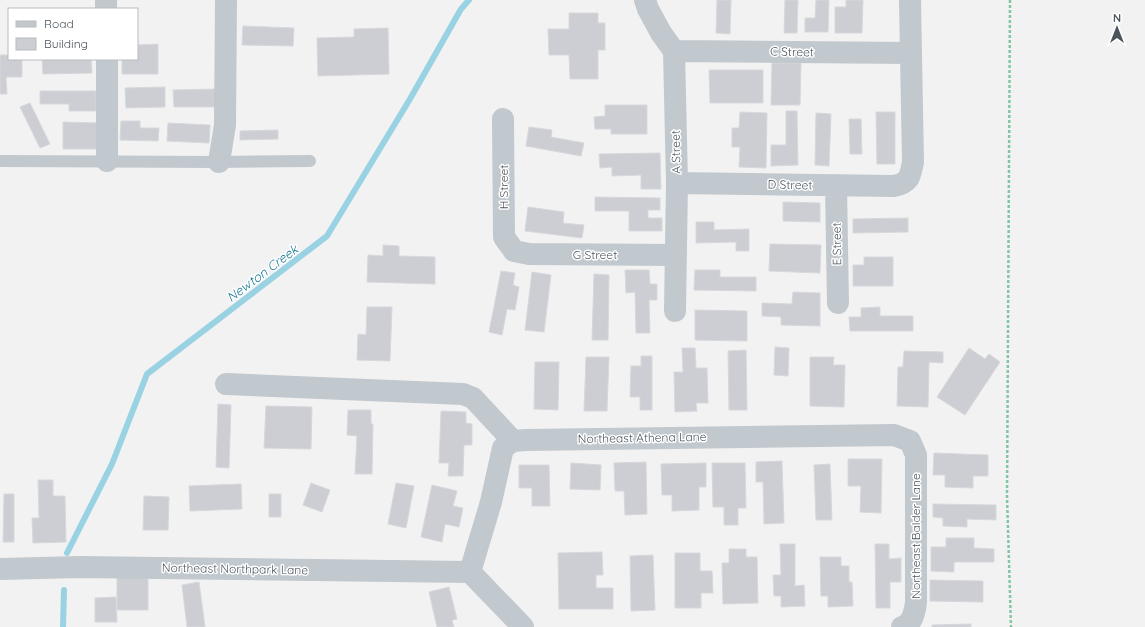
<svg xmlns="http://www.w3.org/2000/svg" width="1145" height="627" viewBox="0 0 1145 627" font-family="Quicksand,sans-serif">
<style>
.lines{fill:none;stroke-linecap:round;stroke-linejoin:round}
.stream{stroke:#99d2e2;stroke-width:6}
.building{fill:#ccced3;stroke:#d6d8dc}
.path{stroke:#82c5a4;stroke-width:2.5;stroke-dasharray:3 2;stroke-linecap:butt}
.lane{stroke:#c1c8ce;stroke-width:12}
.street{stroke:#c1c8ce;stroke-width:22}
.labels{text-anchor:middle;stroke-width:3;stroke-linejoin:round;paint-order:stroke}
.street-label{font-size:12px;fill:#4b545d;stroke:#fff}
.water-label{font-size:13px;font-style:italic;fill:#1d7b95;stroke:#fff}
</style>
<rect width="100%" height="100%" fill="#f3f2f2"/>
<g class="lines">
<path class="stream" d="M67,553l45,-89 35,-90 180,-138 83,-137 51,-90 8,-9
M63,627l1,-37"/>
</g>
<path class="building" d="M717,0h14l-1,34 -14,-1z
M785,0h13l-1,33h-13z
M816,0h13l-1,32h-23v-14h10z
M846,0h17l-1,33h-27v-26h11z
M569,13h29v10h7v27h-7v29h-28l-1,-24h-20l-1,-26h21z
M243,26l51,2 -1,18 -51,-1z
M388,28l1,46 -71,2 -1,-38 37,-1v-8z
M158,44v30h-36v-15h15v-14z
M0,55h9v4h13v18h-16l1,17h-7z
M42,59h49l1,14 -49,1z
M772,63h29l-1,42h-29z
M709,70h54v33h-53z
M165,87v20l-39,1 -1,-20z
M216,89v18h-42l-1,-17z
M40,91h56v20h-27v-7h-29z
M30,103l20,41 -10,4 -20,-41z
M605,105h42v29h-36v-5h-16l-1,-12 11,-1z
M786,111h11l1,54 -27,1v-21h15z
M740,112l27,1 -1,55 -27,-1 1,-20h-8v-19h7z
M876,112h19v52h-18z
M816,113l15,1 -2,52 -14,-1z
M849,119h12l1,35h-12z
M121,121h19v7h19l-1,13 -38,-1z
M63,122l35,1 -1,26h-34z
M168,123l42,2 -1,18 -42,-2z
M529,127l23,3 -1,7 33,6 -3,13 -55,-10z
M278,130v9l-38,1v-9z
M660,153l1,36h-20v-14l-29,1v-9l-12,1 -1,-14z
M595,197l65,1v12h-12v8h14v13h-33v-20h-34z
M783,202l37,1v19l-37,-1z
M528,207l36,5 -1,11 21,2 -2,13 -57,-7z
M908,218v14l-55,1v-14z
M696,222h18v8l35,-1v22h-13v-9l-40,1z
M770,244l51,1 -1,28 -51,-2z
M383,245l16,1v10l36,1v27l-68,-2 1,-27 15,1z
M864,257h29v29h-40v-21h11z
M625,270h24l1,14h7v16h-8l1,33h-14l-1,-41 -9,1z
M695,270h25v7h36v14l-62,-1z
M501,271l14,2 -2,12 6,2 -4,23 -8,-1 -5,26 -13,-3z
M532,272l19,3 -7,57 -19,-2z
M594,274l15,1 -1,65h-16z
M793,292l27,1v33l-39,-1v-8l-19,-1v-13l30,1z
M367,307h25l-2,54 -33,-1 1,-26 8,1z
M880,307v9h33v15h-63l-1,-14h12v-9z
M695,310l52,1v30l-52,-1z
M775,347l14,1 -1,28 -14,-1z
M682,348h13l1,20h11l1,35h-12l1,8 -22,1 -1,-40h9z
M969,348l16,11 4,-5 11,8 -35,53 -28,-18z
M746,350l1,60h-18l-1,-59z
M904,351l39,1v11l-14,-1 -1,45 -31,-1 1,-39h5z
M641,356h11v54h-12v-13h-10l1,-31h10z
M586,357h23l-2,54h-23z
M810,357h24l-1,8h12l-1,42 -34,-1z
M535,362h24l-1,48 -24,-1z
M218,404l13,1 -2,63 -13,-1z
M266,406l46,1 -1,42 -47,-1z
M348,410h23v14h2l-1,50h-17l2,-38 -10,-1z
M441,411l25,1v11l6,1v21h-8l-1,31h-15l1,-13h-10z
M934,453l54,2v21h-15v12l-28,-1v-12h-12z
M848,459h34l-1,54 -21,-1 1,-26h-13z
M782,461l2,62 -20,1 -1,-42h-7v-20z
M646,462l1,52 -22,1 -1,-24h-9l-1,-28z
M571,463l30,2 -1,25 -30,-1z
M706,463v24h-7v23l-27,1v-16h-10l-1,-31z
M712,463h33l1,45h-8v17h-14v-18h-11z
M830,464l2,56h-16l-2,-55z
M519,465h30l1,41h-18v-18h-13z
M38,480h15v16h12l1,46 -33,1 -1,-25h7z
M311,483l19,7 -8,22 -19,-7z
M396,483l18,3 -8,42 -18,-4z
M241,484l1,25 -52,2 -1,-25z
M432,485l25,6 -4,15 10,2 -4,19 -14,-3 -3,18 -21,-5z
M4,494h10v48h-11z
M269,494h12v23h-12z
M144,496l25,1 -1,33h-25z
M933,504l63,1v15l-29,-1v8l-24,-1v-8l-10,-1z
M946,538h28v10l20,1v13h-40v10l-23,-1v-24h15z
M780,544h15v42l9,-1 1,21 -24,1v-11h-7l-1,-21h8z
M875,544h14v15l12,-1v24h-11v26h-14z
M729,549h17v8h11l1,46 -35,1 -1,-41h7z
M602,552l1,23h-7v13h17v21h-54l-1,-56z
M675,553h25v18h12l1,22h-12v15h-26z
M653,555l2,55 -24,1 -1,-55z
M820,557h21v9h8v16h3l1,24 -25,1v-11h-7z
M117,576h31v34h-31z
M930,580l53,1v21l-53,-1z
M199,582l6,45h-18l-5,-42z
M449,587l8,32 -5,1 2,7h-17l-8,-35z
M116,597l1,25h-22v-24z
M971,624v3h-39v-2z"/>
<g class="lines">
<path class="path" d="M1010,0l-3,496 4,131"/>
<path class="lane" d="M0,161l219,1 91,-1"/>
<path class="street" d="M106,0v9
M645,0l3,9 13,24 13,18 3,132 -2,128
M674,51l237,2
M107,59v102
M503,119l1,118 10,14 15,3 147,1
M219,162l6,-37 1,-125
M677,183l217,3c16,-3 16,-10 19,-24l-3,-162
M836,186l2,117
M226,384l237,10 10,4 40,43
M0,569l80,-2 390,5
M470,572l21,-70 12,-54 10,-7 13,-1 368,-5 16,6 6,14v147c-1,9 -3,22 -14,25
M470,572l53,55"/>
</g>
<g class="labels">
<g class="street-label">
<text transform="translate(792 52) rotate(1)" y="4">C Street</text>
<text transform="translate(676 152) rotate(-91)" y="4">A Street</text>
<text transform="translate(790 185) rotate(1)" y="4">D Street</text>
<text transform="translate(504 187) rotate(-90)" y="4">H Street</text>
<text transform="translate(837 244) rotate(-91)" y="4">E Street</text>
<text x="595" y="259">G Street</text>
<text transform="translate(642 438) rotate(-1)" y="4">Northeast Athena Lane</text>
<text transform="translate(916 536) rotate(-90)" y="4">Northeast Balder Lane</text>
<text transform="translate(235 569) rotate(1)" y="4">Northeast Northpark Lane</text>
</g>
<g class="water-label">
<text transform="translate(262 273) rotate(-37)" y="5">Newton Creek</text>
</g>
</g>
<rect x="8" y="8" width="130" height="52" fill="#ffffff" stroke="#b7bbbe"/>
<rect x="16" y="21" width="20" height="6" fill="#c1c8ce" stroke="#b7bbbe"/>
<text x="44" y="28" font-size="12" fill="#4b545d">Road</text>
<rect x="16" y="38" width="20" height="12" fill="#ccced3" stroke="#b7bbbe"/>
<text x="44" y="48" font-size="12" fill="#4b545d">Building</text>
<g transform="translate(1117 28)" stroke="#ffffff" stroke-width="3" paint-order="stroke">
<path d="M0-3L7 15L0 10L-7 15Z" fill="#4b545d"/>
<text y="-6" font-size="11" font-weight="bold" text-anchor="middle" fill="#4b545d">N</text>
</g>
</svg>
